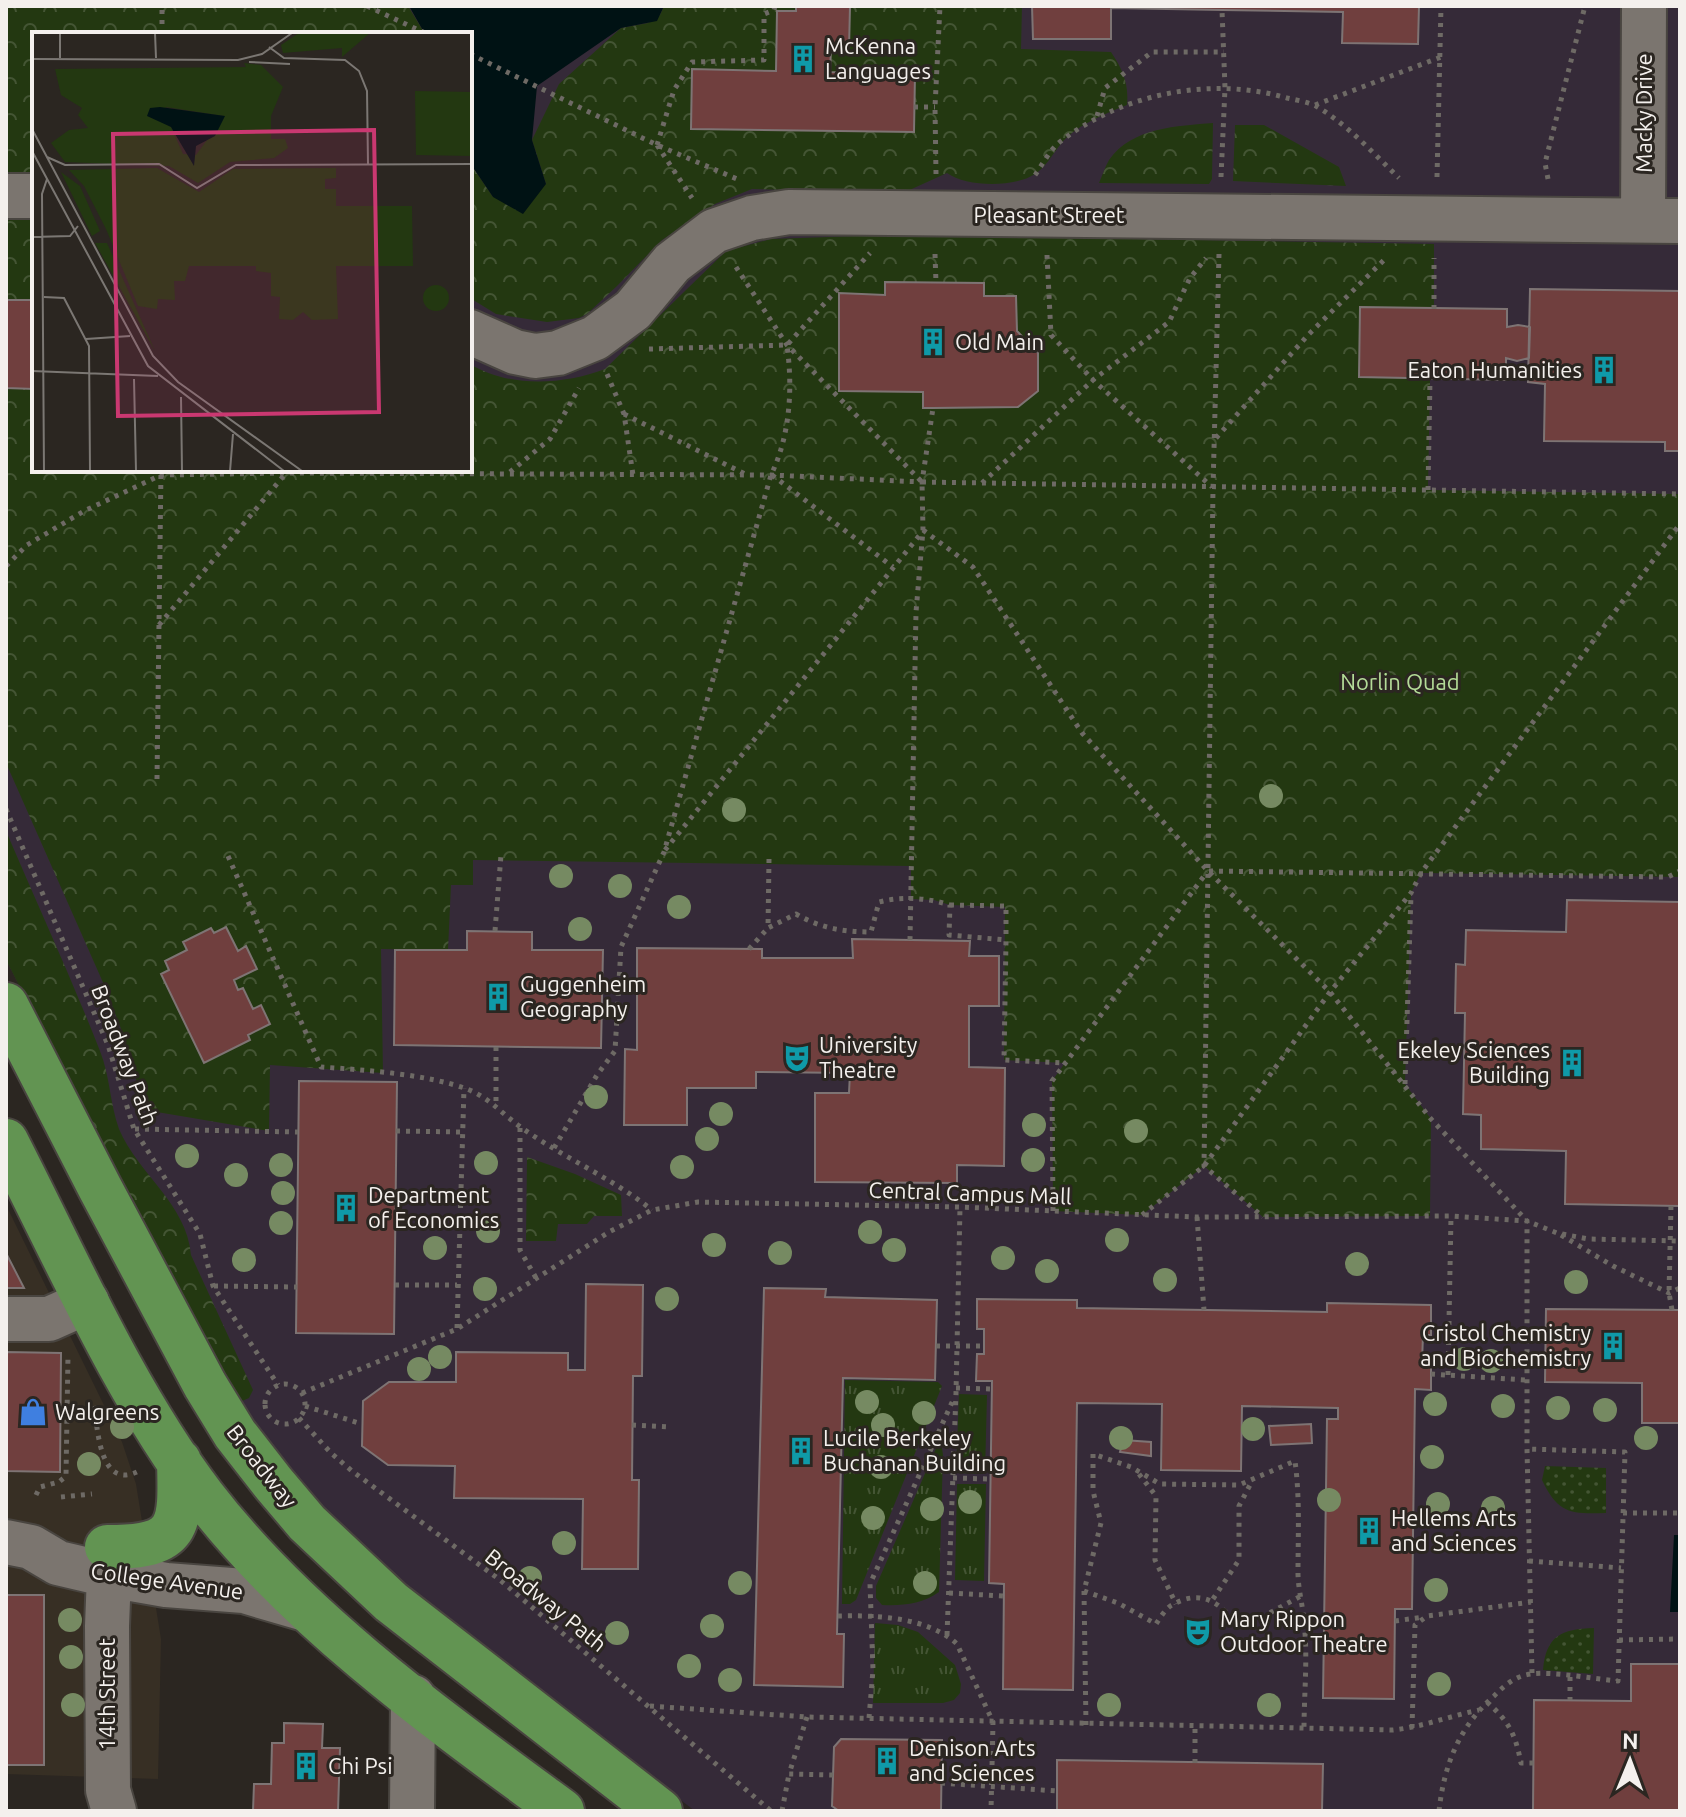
<svg xmlns="http://www.w3.org/2000/svg" width="1686" height="1817" viewBox="0 0 1686 1817" font-family="Ubuntu,sans-serif">
<style>
.built{fill:#372f24}
.education{fill:#352a38;fill-rule:evenodd}
.grass{fill:url(#grass-tufts)}
.forest{fill:url(#forest-crowns)}
.garden{fill:url(#garden-dots)}
.water{fill:#001214}
.building{fill:#703f3e;stroke:#7e7474;stroke-width:2}
.lines{fill:none;stroke-linecap:round;stroke-linejoin:round}
.minor-casing{stroke:#494540;stroke-width:48}
.major-casing{stroke:#494540;stroke-width:48}
.path{stroke:#6e6a65;stroke-width:5;stroke-dasharray:4 6;stroke-linecap:butt}
.minor{stroke:#7b756f;stroke-width:44}
.major{stroke:#629452;stroke-width:44}
.tree{fill:#768a62}
.labels{text-anchor:middle;stroke-width:6;stroke-linejoin:round;paint-order:stroke}
.poi-label{font-size:22px;fill:#f4f0ed;stroke:#2b2621;text-anchor:start}
.street-label{font-size:22px;fill:#f4f0ed;stroke:#2b2621}
.park-label{font-size:22px;fill:#b4dc98;stroke:#2b2621}
.inset-road{fill:none;stroke:#7b7773;stroke-width:2}
.view{fill:#ca3871;fill-opacity:0.15;stroke:#ca3871;stroke-width:4}
.inset-edge{fill:none;stroke:#f4f0ed;stroke-width:4}
</style>
<defs>
<pattern id="grass-tufts" width="24" height="20" patternUnits="userSpaceOnUse" patternTransform="scale(2)"><rect width="24" height="20" fill="#233811"/><path d="M3 7l-1-3M5 7V3M7 7l1-3M15 17l-1-3M17 17v-4M19 17l1-3" fill="none" stroke="#445534"/></pattern>
<pattern id="forest-crowns" width="20" height="18" patternUnits="userSpaceOnUse" patternTransform="scale(2)"><rect width="20" height="18" fill="#233811"/><path d="M2 6a3 3 0 1 1 6 0M12 15a3 3 0 1 1 6 0" fill="none" stroke="#445534"/></pattern>
<pattern id="garden-dots" width="8" height="8" patternUnits="userSpaceOnUse" patternTransform="scale(2)"><rect width="8" height="8" fill="#233811"/><path d="M2 2h.1M6 6h.1" fill="none" stroke="#445534" stroke-width="1.8" stroke-linecap="round"/></pattern>
</defs>
<rect width="100%" height="100%" fill="#2b2621"/>
<path class="built" d="M6,1205l116,237 14,42 25,155 -3,140 -152,-5z"/>
<path class="education" d="M6,6h1674v1805h-985l-267,-203 -88,-80 -102,-124 -232,-444zM34,34h436v436h-436z"/>
<path class="grass" d="M845,1380l93,2 4,4 -86,214 -6,4h-8z
M959,1394l28,1 -2,79 -29,-1z
M937,1446l5,2 1,7 -4,137c-17,12 -36,14 -57,13l-6,-7v-12z
M957,1484h29l-2,97 -29,-1z
M875,1623l23,2 20,7 37,33 6,19 -1,9 -6,7 -11,3h-70z"/>
<path class="forest" d="M6,6h402l17,28h-391v144l-28,-1z
M664,6h358l-1,43 90,3c12,18 18,32 16,53 -20,8 -43,17 -60,32 -11,10 -19,29 -32,37 -21,14 -69,13 -88,-1l-44,20 -151,-4 -37,15 -53,36 -45,46 -30,28 -8,4 -32,4 -51,-8 -26,-16v-135l23,34 53,-13 -14,-44 27,-56 62,-56 27,-5 12,-8z
M1213,123l-1,56 -3,5 -110,-1c3,-7 6,-16 10,-23 23,-33 69,-34 104,-37z
M1235,125h29l75,42 7,19 -113,-5z
M6,219h28v251h436v-106c39,24 93,21 135,5l121,-118 45,-12 116,-4 547,9v65l-74,-2v70l70,2 -2,111 252,4v383l-259,-4 -10,20 -6,191 26,35 -1,97 -167,1 -59,-51 -62,49 -89,-4 -1,-130 13,-18 -61,-3 1,-153 -55,-2 -16,-5 -23,-1v-33l-438,-6v25h-22l-3,65 -67,-1 2,124 -113,-8 -1,66 -124,-21 -22,-76 -18,-47 -99,-224z
M6,831c31,73 65,146 94,220 10,25 10,53 19,78 19,45 68,75 72,126l62,135 -4,8 -9,4 -53,-90 -2,-12 -15,-22 -164,-318z
M527,1157l48,17 46,21 1,21h-28l-7,8h-29l-2,17h-30z"/>
<path class="garden" d="M1545,1466l61,2v45c-35,1 -48,1 -64,-33z
M1594,1628l-1,46 -50,-4c3,-34 18,-41 51,-42z"/>
<path class="water" d="M409,6h255l-7,15 -36,7 -84,58 -5,54 14,44 -23,30 -30,-17 -23,-34v-129h-45z
M1674,1535h6v77h-10z"/>
<path class="building" d="M796,6h54l-1,43h-18l-1,23 85,2 -1,58 -223,-3 1,-60 84,2 1,-60h19z
M1032,6h387l-1,38 -76,-1 1,-31 -121,-2 -111,-2v31h-78z
M885,282l99,1v13h32l1,35 21,22v38l-20,16 -85,1h-10v-16l-84,-1v-98l46,2z
M1530,289l150,2v160h-15v-9l-121,-1 1,-57 -17,-2z
M6,300h28v89l-28,-1z
M1360,307l147,2v18l11,-2 12,2 -1,31 -12,3 -11,-3v22l-147,-3z
M1567,900l113,2v304l-115,-2 1,-53 -85,-2v-34l-18,-1 2,-101h-10l1,-49 9,1 1,-35 100,2z
M226,927l12,24 8,-5 11,23 -23,11 4,10 5,-2 10,21 8,-4 9,19 -22,11 2,5 -46,23 -43,-89 8,-4 -4,-9 22,-11 -4,-8 28,-14 3,5z
M467,931l65,1v18h71l-2,98 -207,-3 1,-95h72z
M852,939l118,2 -1,15h30v50h-30v61l36,1 -1,98 -47,-1v18l-142,-1v-89h34l1,-20 -94,-1v16h-69v37h-63l1,-76 12,1v-102l125,1v9h91z
M299,1081l98,1 -3,252 -98,-1z
M6,1253l18,35h-18z
M586,1284l57,1 -1,91h-9l-1,104h7l-1,89h-56l1,-70 -129,-1 1,-32 -67,-1 -26,-19 1,-45 26,-19h67v-30l112,1v17h17z
M764,1288l62,1 -1,8 112,3 -2,80 -92,-2 -6,256h7l-1,53 -89,-2z
M977,1299l100,1v8l250,4v-9l104,2v30h-8l-1,27h9v28l-16,-1 -3,220h-17l-1,90 -71,-1 4,-279h11v-11l-96,-2 -1,65 -80,-1 1,-66 -85,-1 -4,287 -70,-1 1,-105 -15,-1 3,-202h-16l1,-27h7v-25h-7z
M1546,1309l134,1v113h-38v-40l-97,-1z
M6,1352l55,1 -1,119 -54,-1z
M1311,1424l1,19 -41,2 -2,-19z
M1123,1440l28,2v14l-31,-4z
M6,1595h38v170h-38z
M1631,1664h49v147h-147l1,-111 97,1z
M284,1723l39,1 -1,24h18l-2,63h-85l1,-27h17l1,-41h12z
M841,1739l101,1 -1,71h-102l-7,-5 2,-59z
M1057,1760l266,4 -1,47h-265z"/>
<g class="lines">
<defs>
<path id="minor" d="M6,196h28
M1643,220l1,-214
M470,332l45,20 20,4 23,-3 37,-15 38,-28 39,-47 42,-32 38,-13 37,-6 891,9
M6,1319h43l38,-17
M6,1542l25,5 27,16 51,12 57,10 78,6 61,18
M109,1575l-2,51 1,164 6,21
M412,1811l1,-114"/>
<path id="major" d="M6,1005l94,183 105,197 30,49 39,50 33,39 84,79 269,209
M6,1141c60,117 118,251 197,355 94,123 235,224 359,315
M107,1547c74,0 74,-19 72,-86"/>
</defs>
<use href="#minor" class="minor-casing"/>
<use href="#major" class="major-casing"/>
<path class="path" d="M367,6l60,28
M162,34v-28
M470,54l187,91 80,34
M1315,105l126,-48
M914,107h21
M1097,116l8,-28 47,-36h72
M657,145l35,53
M657,145l17,-55 18,-28 72,-2v-46l10,-4 1,-4
M936,174l-1,-67 5,-101
M1035,175c8,-11 15,-26 26,-34 63,-48 150,-65 226,-43 9,2 21,4 29,8 32,19 57,47 83,72
M1221,177l4,-89 -3,-78
M1437,177l4,-171
M1548,179l-3,-16 40,-157
M935,254l1,29
M1219,254l-6,234 -9,678 59,51
M1047,255l4,80 42,45 119,107
M736,267l51,78 135,137 1,48 -7,82 -6,328
M1434,309v-51
M649,349l138,-4 83,-92
M607,374l17,40 9,61
M624,414l125,62
M1216,438l92,-103 77,-76
M510,472l40,-33 29,-51
M772,475l121,92
M922,482l758,12
M982,483l111,-103 76,-58 21,-44 16,-20
M1428,490l2,-111
M923,530l50,37 109,166 126,138 122,121 101,127 96,102v228l5,224
M6,566l21,-21 57,-34 77,-36 125,-2 485,2 151,7 11,-74
M159,625l127,-152
M157,779l4,-309
M6,809l102,236 26,84 66,105 13,52 65,99
M665,850l258,-319
M228,856l93,211c44,3 105,7 146,22 23,9 36,26 55,39 42,30 90,50 130,82
M769,859l-1,69 28,-14c24,14 47,18 75,18l8,-30c23,-6 49,-4 71,3l-1,30 57,5 -2,120 62,3
M1209,871l459,6 12,-6
M950,905l56,1v34
M495,931l6,-76
M749,949l19,-21
M496,1047v58
M1405,1084l6,-190
M520,1128v122l16,28
M135,1129l163,3
M396,1131l67,1
M554,1148l43,-73 18,-24 6,-104 43,-95 107,-377c19,-39 22,-87 16,-129
M1671,1206l-2,87 3,17
M1053,1211l-1,-130 155,-209
M1142,1215l62,-49 126,-174 81,-99 10,-20 259,-349
M1197,1217l7,93
M1561,1235l52,31 56,27 11,-5
M395,1285h62
M214,1286l83,1
M457,1328l7,-240
M936,1346h48
M1431,1374l95,6
M1448,1375l3,-159
M265 1404a20 20 0 1 1 40 0a20 20 0 1 1-40 0Z
M956,1388l36,1
M302,1393l155,-64 152,-97 43,-22 46,-8 262,5 237,10 254,-1 76,5 30,12 31,6 92,2
M94,1406c4,25 6,85 45,65
M305,1406l57,18
M299,1418l32,35 21,18 148,109 271,231
M632,1425l37,2
M1139,1474l17,22 -1,64 21,44
M953,1478l38,1
M36,1495l4,-8 19,-5 7,-6 2,-121
M61,1497l31,-3
M1623,1513h57
M1529,1561l92,7
M1084,1591l34,12 38,21c4,-6 10,-16 16,-19 31,-18 51,0 68,24l61,-33
M949,1593l55,3
M1213,1599l26,-39v-54l13,-25
M838,1616c38,-1 90,1 119,28l36,78 -2,89
M1395,1621l29,-4
M947,1635l9,-242 4,-186
M1619,1640l61,-1
M1570,1677v23
M1487,1702c22,20 28,31 34,61h13
M650,1706l157,11 586,13c29,-3 57,-14 86,-20
M807,1717l-18,57 45,1
M869,1718l4,-48 -3,-86 84,-186
M1086,1725l-2,-134 17,-68 -8,-32v-37l38,13 29,17 79,1 56,-24c5,37 3,74 3,112 0,16 5,33 6,49 4,35 0,72 0,107
M1412,1728l3,-103 12,-9 104,-14
M1195,1763v-36
M941,1783l116,8
M782,1811l7,-37
M1439,1811c5,-46 20,-84 55,-115 11,-11 21,-20 37,-22 19,-3 65,5 87,7l7,-229 -98,-3"/>
<use href="#minor" class="minor"/>
<use href="#major" class="major"/>
</g>
<g class="tree">
<circle cx="1271" cy="796" r="12"/>
<circle cx="734" cy="810" r="12"/>
<circle cx="561" cy="876" r="12"/>
<circle cx="620" cy="886" r="12"/>
<circle cx="679" cy="907" r="12"/>
<circle cx="580" cy="929" r="12"/>
<circle cx="596" cy="1097" r="12"/>
<circle cx="721" cy="1114" r="12"/>
<circle cx="1034" cy="1125" r="12"/>
<circle cx="1136" cy="1131" r="12"/>
<circle cx="707" cy="1139" r="12"/>
<circle cx="187" cy="1156" r="12"/>
<circle cx="1033" cy="1160" r="12"/>
<circle cx="486" cy="1163" r="12"/>
<circle cx="281" cy="1165" r="12"/>
<circle cx="682" cy="1167" r="12"/>
<circle cx="236" cy="1175" r="12"/>
<circle cx="283" cy="1193" r="12"/>
<circle cx="281" cy="1223" r="12"/>
<circle cx="488" cy="1231" r="12"/>
<circle cx="870" cy="1232" r="12"/>
<circle cx="1117" cy="1240" r="12"/>
<circle cx="714" cy="1245" r="12"/>
<circle cx="435" cy="1248" r="12"/>
<circle cx="894" cy="1250" r="12"/>
<circle cx="780" cy="1253" r="12"/>
<circle cx="1003" cy="1258" r="12"/>
<circle cx="244" cy="1260" r="12"/>
<circle cx="1357" cy="1264" r="12"/>
<circle cx="1047" cy="1271" r="12"/>
<circle cx="1165" cy="1280" r="12"/>
<circle cx="1576" cy="1282" r="12"/>
<circle cx="485" cy="1289" r="12"/>
<circle cx="667" cy="1299" r="12"/>
<circle cx="440" cy="1357" r="12"/>
<circle cx="1464" cy="1359" r="12"/>
<circle cx="1491" cy="1361" r="12"/>
<circle cx="419" cy="1369" r="12"/>
<circle cx="867" cy="1402" r="12"/>
<circle cx="1435" cy="1404" r="12"/>
<circle cx="1503" cy="1406" r="12"/>
<circle cx="1558" cy="1408" r="12"/>
<circle cx="1605" cy="1410" r="12"/>
<circle cx="924" cy="1413" r="12"/>
<circle cx="883" cy="1425" r="12"/>
<circle cx="122" cy="1427" r="12"/>
<circle cx="1253" cy="1429" r="12"/>
<circle cx="1121" cy="1438" r="12"/>
<circle cx="1646" cy="1438" r="12"/>
<circle cx="1432" cy="1457" r="12"/>
<circle cx="89" cy="1464" r="12"/>
<circle cx="881" cy="1467" r="12"/>
<circle cx="1329" cy="1500" r="12"/>
<circle cx="970" cy="1502" r="12"/>
<circle cx="1438" cy="1504" r="12"/>
<circle cx="1493" cy="1508" r="12"/>
<circle cx="932" cy="1509" r="12"/>
<circle cx="873" cy="1518" r="12"/>
<circle cx="564" cy="1543" r="12"/>
<circle cx="530" cy="1578" r="12"/>
<circle cx="740" cy="1583" r="12"/>
<circle cx="925" cy="1583" r="12"/>
<circle cx="1436" cy="1590" r="12"/>
<circle cx="70" cy="1620" r="12"/>
<circle cx="712" cy="1626" r="12"/>
<circle cx="617" cy="1633" r="12"/>
<circle cx="71" cy="1657" r="12"/>
<circle cx="689" cy="1666" r="12"/>
<circle cx="730" cy="1680" r="12"/>
<circle cx="1439" cy="1684" r="12"/>
<circle cx="73" cy="1705" r="12"/>
<circle cx="1109" cy="1705" r="12"/>
<circle cx="1269" cy="1705" r="12"/>
</g>
<defs>
<symbol id="building-bare" viewBox="-9 -9 18 18"><path d="M-4-6H4V6H1V3H-1V6H-4ZM-2.5-4.3h1.7v1.8h-1.7ZM.8-4.3h1.7v1.8H.8ZM-2.5-1h1.7V.8h-1.7ZM.8-1h1.7V.8H.8Z" fill="#0f9aa8" stroke="#2b2621" stroke-width="2.5" paint-order="stroke"/></symbol>
<symbol id="theatre-bare" viewBox="-9 -9 18 18"><path d="M-5-5.5Q0-4 5-5.5V0Q5 5 0 6Q-5 5-5 0ZM-3.3-2.5H-1v1.5H-3.3ZM1-2.5H3.3v1.5H1ZM-2.8 1Q0 5.5 2.8 1Z" fill="#0f9aa8" stroke="#2b2621" stroke-width="2.5" paint-order="stroke"/></symbol>
<symbol id="shop-bare" viewBox="-9 -9 18 18"><path d="M-5-2.5h2.3a2.7 3.5 0 0 1 5.4 0H5L5.5 6h-11ZM-1.5-2.5h3a1.5 2.3 0 0 0-3 0Z" fill="#3f7fe0" stroke="#2b2621" stroke-width="2.5" paint-order="stroke"/></symbol>
</defs>
<g fill-rule="evenodd">
<use href="#building-bare" x="783" y="39" width="40" height="40"/>
<use href="#building-bare" x="913" y="322" width="40" height="40"/>
<use href="#building-bare" x="1584" y="350" width="40" height="40"/>
<use href="#building-bare" x="478" y="977" width="40" height="40"/>
<use href="#theatre-bare" x="777" y="1038" width="40" height="40"/>
<use href="#building-bare" x="1552" y="1043" width="40" height="40"/>
<use href="#building-bare" x="326" y="1188" width="40" height="40"/>
<use href="#building-bare" x="1593" y="1326" width="40" height="40"/>
<use href="#shop-bare" x="13" y="1392" width="40" height="40"/>
<use href="#building-bare" x="781" y="1431" width="40" height="40"/>
<use href="#building-bare" x="1349" y="1511" width="40" height="40"/>
<use href="#theatre-bare" x="1178" y="1612" width="40" height="40"/>
<use href="#building-bare" x="867" y="1741" width="40" height="40"/>
<use href="#building-bare" x="286" y="1746" width="40" height="40"/>
</g>
<g class="labels">
<g class="poi-label">
<text x="825" y="54">McKenna<tspan x="825" dy="25">Languages</tspan></text>
<text x="955" y="350">Old Main</text>
<text x="1582" y="378" text-anchor="end">Eaton Humanities</text>
<text x="520" y="992">Guggenheim<tspan x="520" dy="25">Geography</tspan></text>
<text x="819" y="1053">University<tspan x="819" dy="25">Theatre</tspan></text>
<text x="1550" y="1058" text-anchor="end">Ekeley Sciences<tspan x="1550" dy="25">Building</tspan></text>
<text x="368" y="1203">Department<tspan x="368" dy="25">of Economics</tspan></text>
<text x="1591" y="1341" text-anchor="end">Cristol Chemistry<tspan x="1591" dy="25">and Biochemistry</tspan></text>
<text x="55" y="1420">Walgreens</text>
<text x="823" y="1446">Lucile Berkeley<tspan x="823" dy="25">Buchanan Building</tspan></text>
<text x="1391" y="1526">Hellems Arts<tspan x="1391" dy="25">and Sciences</tspan></text>
<text x="1220" y="1627">Mary Rippon<tspan x="1220" dy="25">Outdoor Theatre</tspan></text>
<text x="909" y="1756">Denison Arts<tspan x="909" dy="25">and Sciences</tspan></text>
<text x="328" y="1774">Chi Psi</text>
</g>
<g class="street-label">
<text transform="translate(1644 113) rotate(-90)" y="8">Macky Drive</text>
<text x="1049" y="223">Pleasant Street</text>
<text transform="translate(125 1055) rotate(69)" y="8">Broadway Path</text>
<text transform="translate(970 1193) rotate(2)" y="8">Central Campus Mall</text>
<text transform="translate(262 1466) rotate(52)" y="8">Broadway</text>
<text transform="translate(167 1581) rotate(8)" y="8">College Avenue</text>
<text transform="translate(546 1600) rotate(39)" y="8">Broadway Path</text>
<text transform="translate(107 1694) rotate(-90)" y="8">14th Street</text>
</g>
<g class="park-label">
<text x="1400" y="690">Norlin Quad</text>
</g>
</g>
<g transform="translate(32 32)">
<rect width="440" height="440" fill="#2b2621"/>
<path d="M383,59l57,1v64l-56,-1zM391 266a13 13 0 1 1 26 0a13 13 0 1 1-26 0Z" fill="#233811"/>
<path d="M267,1h71l-28,24v-9l-59,5 -2,-8zM212,31l17,2 22,22 -12,29v23h14l3,9 -14,10 -44,4 -32,21 -29,-17 -104,-4 -14,-19 18,-13 19,-2 -10,-13 4,-7 -21,-13 -6,-26 191,-2zM134,75l58,9v1l-28,38 -13,-1 -12,-27 -10,-7zM125,136l42,24 34,-23 103,-1v10l-11,1v10h11v17h76l1,60h-77l2,53 -26,1 -9,-8 -10,8 -14,-1 1,-22 -9,-1v-23l-15,-2v-5h-67l-4,15h-11l1,19 -17,-1 -1,10 -19,-3 -32,-77 -22,-43 -15,-16zM29,140l19,14 20,45 -8,5zM63,211h12l48,108z" fill="#233811" fill-rule="evenodd"/>
<path d="M128,75l65,9 -10,20 -19,10 -2,20 -23,-39 -24,-11 3,-8z" fill="#001214"/>
<path class="inset-road" d="M28,1v25M123,1l1,25M237,15l15,11 61,2 14,11 8,20 1,73M0,27l206,1 24,-6 30,-21M217,30l41,2M0,97l121,227 25,26 124,89M0,119l116,215 136,105M15,125l18,8 94,-1 38,24 39,-23 236,-1M0,205l38,-1 8,-10M12,265l20,1 25,48 1,125M54,307l44,-3M0,339l126,5M102,347l2,92M149,365l1,74M12,439l-2,-277 5,-15M198,439l3,-37"/>
<path class="view" d="M342,98l5,282 -261,4 -5,-282z"/>
<rect width="440" height="440" class="inset-edge"/>
</g>
<rect width="1686" height="1817" fill="none" stroke="#f4f0ed" stroke-width="16"/>
<g transform="translate(1630 1761) rotate(1)" stroke="#2b2621" stroke-width="6" paint-order="stroke">
<path d="M0-6L14 30L0 20L-14 30Z" fill="#f4f0ed"/>
<text y="-12" font-size="22" font-weight="bold" text-anchor="middle" fill="#f4f0ed">N</text>
</g>
</svg>
